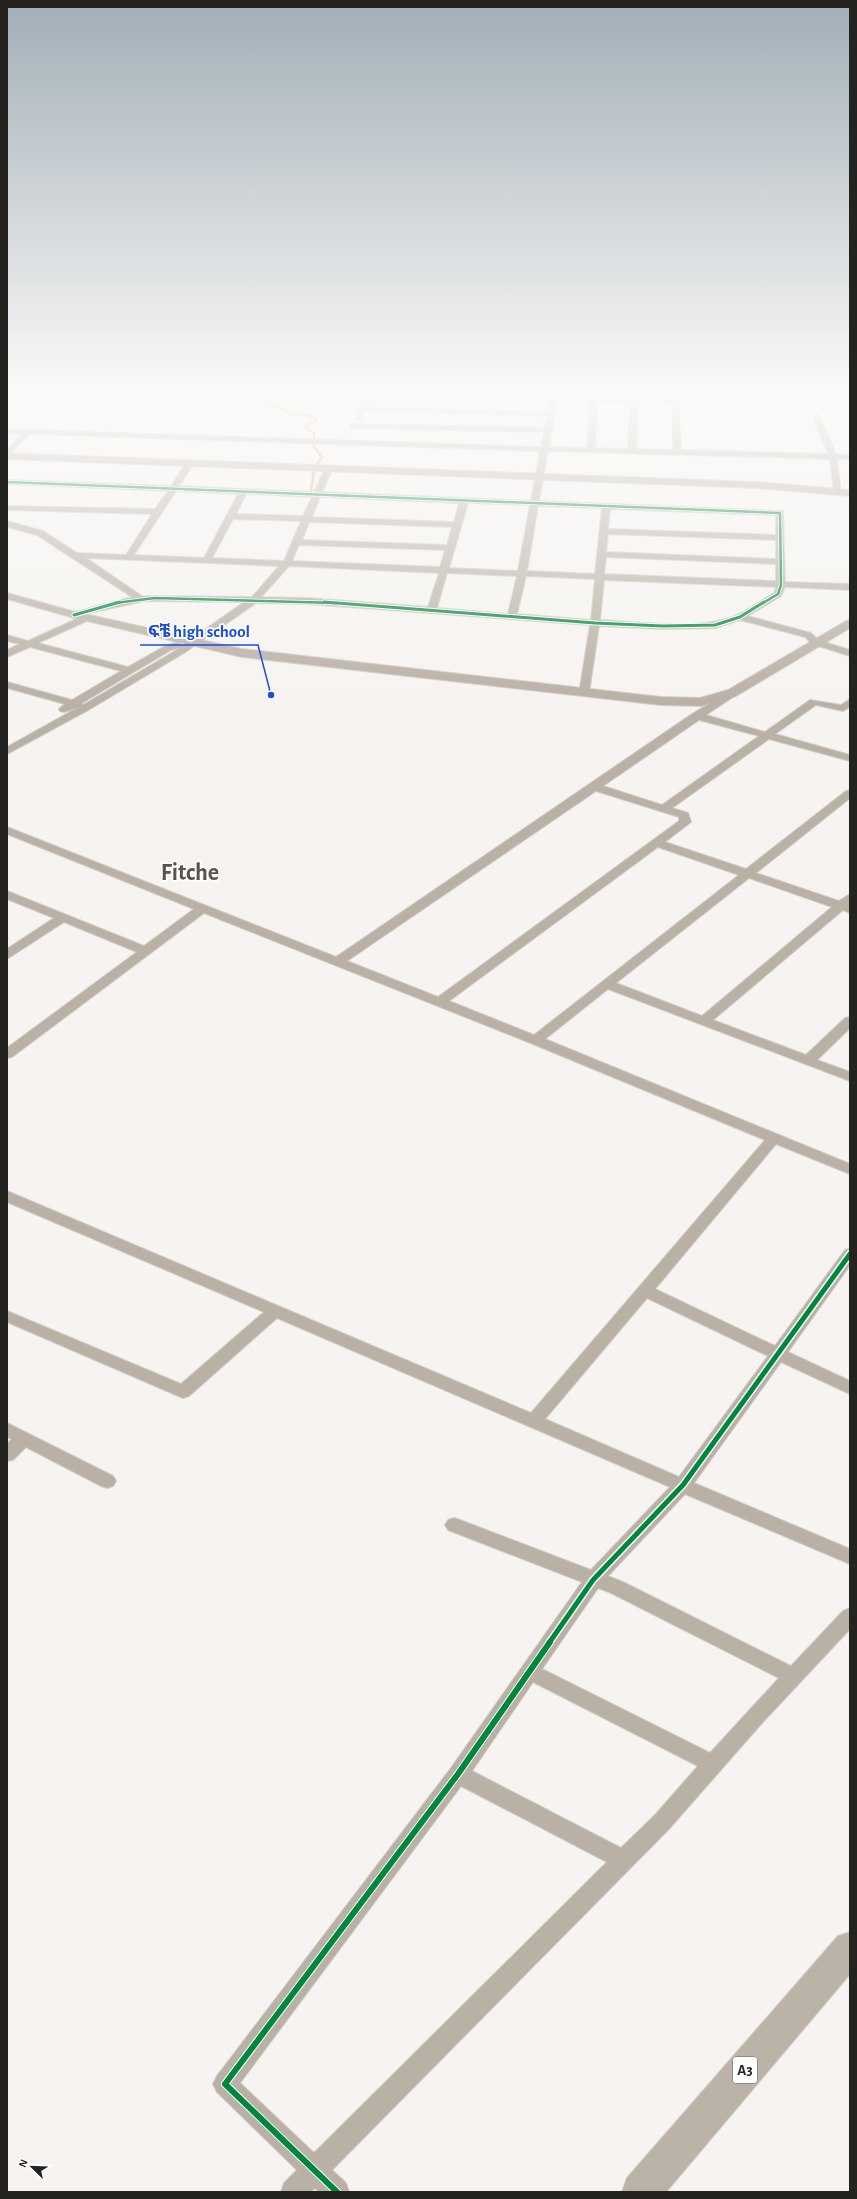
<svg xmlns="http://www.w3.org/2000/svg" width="857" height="2199" viewBox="0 0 857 2199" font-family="'Alegreya Sans','Noto Sans Ethiopic',sans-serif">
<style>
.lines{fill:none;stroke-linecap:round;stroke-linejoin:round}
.stream{stroke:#d6a66e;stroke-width:2.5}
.minor-casing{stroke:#d0cecb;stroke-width:2}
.tertiary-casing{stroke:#d0cecb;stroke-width:2}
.trunk-casing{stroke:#d0cecb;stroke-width:2}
.minor{fill:#b9b0a6;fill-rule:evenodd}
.tertiary{fill:#b9b0a6;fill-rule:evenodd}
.trunk{fill:#bcb3a8;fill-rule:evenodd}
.cycleway-far3-casing{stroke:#fff;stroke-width:4}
.cycleway-far2-casing{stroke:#fff;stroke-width:5}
.cycleway-far1-casing{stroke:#fff;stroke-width:8}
.cycleway-casing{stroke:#fff;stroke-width:8}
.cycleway-far3{stroke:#00873e;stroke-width:2.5}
.cycleway-far2{stroke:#00873e;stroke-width:3}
.cycleway-far1{stroke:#00873e;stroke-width:5}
.cycleway{stroke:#00873e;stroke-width:6}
.labels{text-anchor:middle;stroke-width:3.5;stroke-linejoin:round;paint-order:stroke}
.shield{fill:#fff;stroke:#666563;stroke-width:1}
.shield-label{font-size:15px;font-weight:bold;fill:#252320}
.town-label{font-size:24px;font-weight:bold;fill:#59534e;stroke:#fff}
.leader{fill:none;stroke:#1d4ed8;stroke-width:1.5}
.callout-dot{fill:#1d4ed8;stroke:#fff;stroke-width:1.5}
.callout-label{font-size:17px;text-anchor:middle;font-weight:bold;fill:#1d4ed8;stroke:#fff;stroke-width:3.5;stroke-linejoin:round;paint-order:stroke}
</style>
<rect width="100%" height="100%" fill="#f6f3f0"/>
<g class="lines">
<path class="stream" d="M247,396l39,14 5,5c9,0 19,-3 26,5l-12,7 9,6v8
M313,445l9,12 -6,9
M311,492l3,-22"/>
<defs>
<path id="minor" d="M364,396h7l-5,11 181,5 3,-11 -89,-3 -4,-2h100l115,4v-4h6l3,54 147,4 -16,-38 7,-2 17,40 14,1v4h-13l4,34 -7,-2 -4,-32 -282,-8 -9,50 244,10 2,71 65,2v6l-65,-3 -4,9 -33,20 63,17 7,7 32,10v6l-38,-12 -7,-7 -65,-17 -25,8 -52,1 -64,-3 -10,67 -5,3 -5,-3 11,-68 -282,-21 -52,-1 -72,50 -94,56 -83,45v-7l70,-39 -13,4 -4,-1 -1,-2 6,-5 -58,-16v-6l65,18 49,-29 -91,-24 -23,10v-7l13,-6 -13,-3v-6l21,6 55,-25h6v4l-51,23 90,24 37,-21 13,-4 4,4 62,-44 -99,-1 -74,16v-4l61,-16 -95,-62 -30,-8v-6l36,10 34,22 49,2 26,-41 -145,-4v-4l148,3 13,-18 -161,-7v-4l164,6 16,-25h3l4,2 -15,23 135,6 11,-24 4,-2 4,2 -11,24 209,9 9,-50 -510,-17 -23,22v-6l15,-16 -15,-1v-4l534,18 3,-15 -193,-4 -1,-2 4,-2 191,4 2,-12 -183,-5 -3,9h-6l2,-11zM557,401l33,1 -3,46 -38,-1zM597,402l33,1 -2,46 -33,-1zM638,403l34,1 1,46 -37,-1zM176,491l62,3 -34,64 -70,-3zM246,494l66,3 -9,19 -67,-2zM320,497l139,6 -5,19 -142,-5zM468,503l62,2 -12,66 -69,-3zM538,506l64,2 -7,66 -68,-3zM610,509l166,6v20l-168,-6zM233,519l68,2 -17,40 -72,-3zM309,522l143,5 -5,18 -145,-5zM608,534l168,6v19l-170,-7zM299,545l146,5 -5,17 -148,-6zM606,557l170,7v17l-172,-7zM86,558l193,8 -27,31 -110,-1zM289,566l150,7 -11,34 -120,-9 -47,-1zM447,573l70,3 -9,38 -71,-6zM526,576l69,3 -4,41 -74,-6zM604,580l172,7 -2,6c-12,7 -24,16 -37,22 -34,16 -99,7 -137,5zM180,648l-97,57 -1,-2 89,-53z
M732,690l4,1v4l-30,20 59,17 45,-32 31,5 9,-6v8l-7,4 -27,-6 -41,29 75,21v6l-81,-22 -97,69 16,5 3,9 -26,20 81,27 100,-78 4,-1v8l-94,75 83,28 11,-7v19l-7,-3 -130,110 93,35 39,-37 5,-1v11l-33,32 33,12v9l-242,-92 -63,50 305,125v10l-74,-30 -121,145 120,57 70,-96 5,-1v16l-62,87 62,29v13l-69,-32 -87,121 156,66v15l-165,-70 -77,82 17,7 166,83 52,-55 7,-3v21l-88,94 -93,106 -337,341 14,13 3,9h-30l-4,-4 -5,4h-29l3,-9 13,-13 -80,-78 -4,-8 4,-8 234,-308 131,-186 -134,-52 -3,-5 3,-5 6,-2 6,2 131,50 79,-83 -393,-169 -88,78 -6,2 -176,-76v-11l174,73 83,-72 -257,-110v-11l524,222 234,-273 -237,-98 -324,-129 -192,144 -5,1v-10l130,-96 -73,-30 -57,37v-10l47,-31 -47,-19v-8l137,55 50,-37 -187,-75v-7l329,130 356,-243zM699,720l60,16 -97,69 -59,-19zM596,791l83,26v4l-241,176 -91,-36zM658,847l81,28 -205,160 -85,-34zM749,878l83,29 -130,109 -86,-33zM647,1298l121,58 -89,121 -134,-58zM598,1588l13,5 168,85 -69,75 -168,-84zM533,1682l165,84 -43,49 -34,33 -149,-77zM461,1786l146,76 -293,291 -74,-70z
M7,1423l106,53 3,5 -3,5 -6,2 -6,-2 -75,-39 -13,13 -6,1v-17l5,-5 -5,-2z"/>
<path id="tertiary" d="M7,453l749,29 94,8v6l-94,-8 -749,-29z
M7,593l69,19 166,37 419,48 39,1 28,-8 118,-69 4,-1v8l-114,68 -35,10 -40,-1 -419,-48 -168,-39 -67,-19z"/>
<path id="trunk" d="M850,1932v42l-184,218h-44l5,-14 211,-242z"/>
</defs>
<use href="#minor" class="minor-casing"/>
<use href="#tertiary" class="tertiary-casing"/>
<use href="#trunk" class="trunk-casing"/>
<use href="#minor" class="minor"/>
<use href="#tertiary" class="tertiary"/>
<use href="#trunk" class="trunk"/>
<defs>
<path id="cycleway-far3" d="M7,482l773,31 1,72 -3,9 -15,9
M115,603l40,-5 182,5"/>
<path id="cycleway-far2" d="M324,602l271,21 68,3 52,-1 25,-8 24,-15
M74,615l46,-13"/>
<path id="cycleway-far1" d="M549,1643l44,-63 90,-95 167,-231"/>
<path id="cycleway" d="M337,2192l-112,-108 233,-310 92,-132"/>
</defs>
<use href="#cycleway-far3" class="cycleway-far3-casing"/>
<use href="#cycleway-far2" class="cycleway-far2-casing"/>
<use href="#cycleway-far1" class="cycleway-far1-casing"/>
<use href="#cycleway" class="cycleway-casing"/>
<use href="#cycleway-far3" class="cycleway-far3"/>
<use href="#cycleway-far2" class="cycleway-far2"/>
<use href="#cycleway-far1" class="cycleway-far1"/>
<use href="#cycleway" class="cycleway"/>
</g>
<linearGradient id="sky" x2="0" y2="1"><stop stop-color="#a1aeb7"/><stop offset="0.56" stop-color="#fbfaf8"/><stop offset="1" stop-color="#fbfaf8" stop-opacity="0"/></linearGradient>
<rect width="857" height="704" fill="url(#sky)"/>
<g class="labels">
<rect class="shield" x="733" y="2057" width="24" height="26" rx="3"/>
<g class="shield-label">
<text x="745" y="2075">A3</text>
</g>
<g class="town-label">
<text x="190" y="880">Fitche</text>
</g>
</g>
<path class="leader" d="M271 695L258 645H140"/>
<circle class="callout-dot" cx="271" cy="695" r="4"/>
<g class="callout-label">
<text x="199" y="637">ፍቼ high school</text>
</g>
<rect width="857" height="2199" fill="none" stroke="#252320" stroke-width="16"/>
<g transform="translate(32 2167) rotate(293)" stroke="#ffffff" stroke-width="3" paint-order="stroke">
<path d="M0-3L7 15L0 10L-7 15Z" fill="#252320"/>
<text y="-6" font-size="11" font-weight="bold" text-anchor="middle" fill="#252320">N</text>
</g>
</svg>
